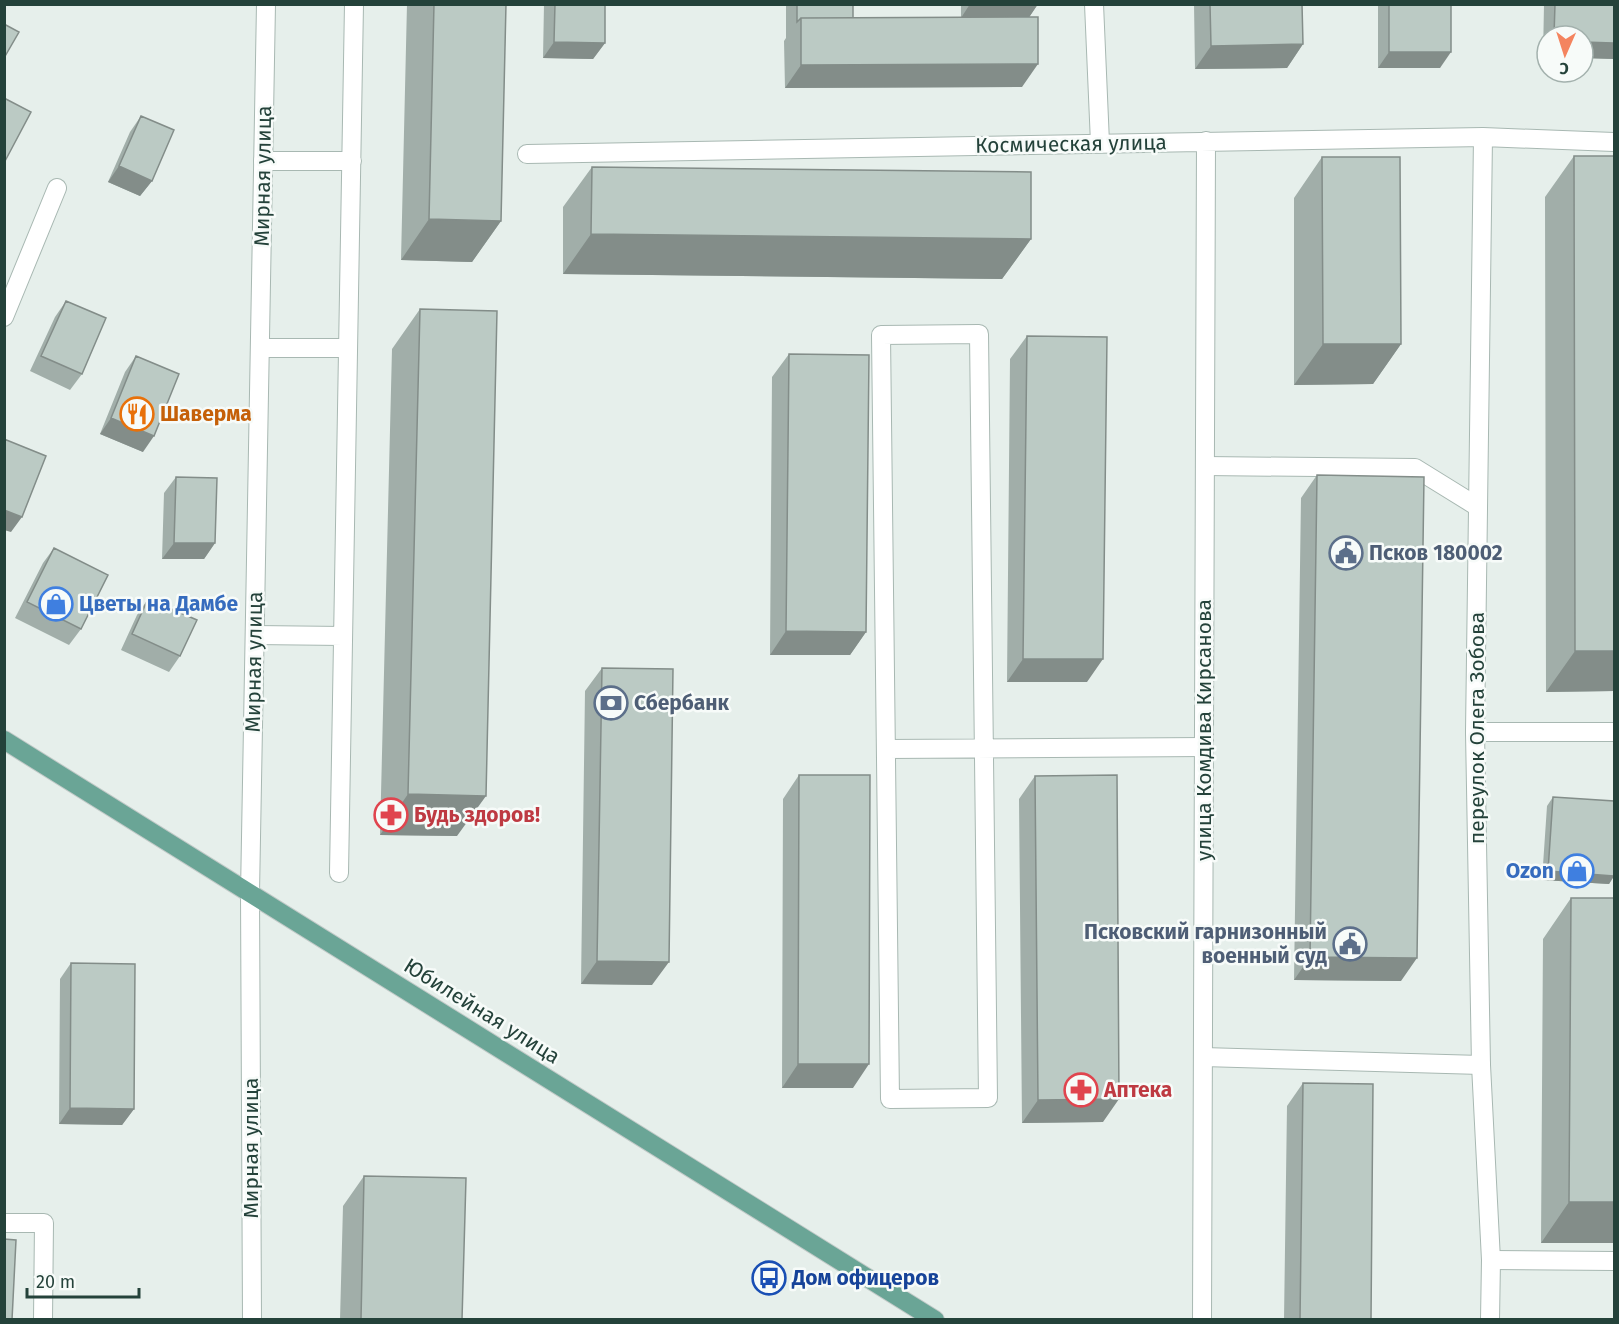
<svg xmlns="http://www.w3.org/2000/svg" width="1619" height="1324" viewBox="0 0 1619 1324" font-family="'Fira Sans',sans-serif">
<style>
.lines{fill:none;stroke-linecap:round;stroke-linejoin:round}
.lane-casing{stroke:#a8b8b2;stroke-width:20}
.street-casing{stroke:#a8b8b2;stroke-width:20}
.primary-casing{stroke:#c2cac8;stroke-width:20}
.lane{stroke:#fff;stroke-width:18}
.street{stroke:#fff;stroke-width:18}
.primary{stroke:#6aa596;stroke-width:18}
.wall{fill:#a1aea9}
.shaded-wall{fill:#838d89}
.building{fill:#bbcac4;stroke:#838d89;stroke-width:1.5}
.labels{text-anchor:middle;stroke-width:5;stroke-linejoin:round;paint-order:stroke}
.street-label{font-size:21px;fill:#24423a;stroke:#f7fbf9}
.food-label{font-size:21px;font-weight:bold;fill:#c56008;stroke:#f7fbf9;text-anchor:start}
.service-label{font-size:21px;font-weight:bold;fill:#4e5e75;stroke:#f7fbf9;text-anchor:start}
.shop-label{font-size:21px;font-weight:bold;fill:#366cbe;stroke:#f7fbf9;text-anchor:start}
.health-label{font-size:21px;font-weight:bold;fill:#be3a42;stroke:#f7fbf9;text-anchor:start}
.transit-label{font-size:21px;font-weight:bold;fill:#164399;stroke:#f7fbf9;text-anchor:start}
</style>
<rect width="100%" height="100%" fill="#e6efeb"/>
<g class="lines">
<defs>
<path id="lane" d="M1094,4l6,139
M263,161h89
M979,334l9,764 -98,1 -9,-764z
M260,348h88
M1205,466l210,2 63,39
M255,635l88,1
M1475,732h139
M886,749l318,-2
M339,873l15,-869
M1203,1057l278,8
M4,1223h40l-1,97
M1491,1260l123,1"/>
<path id="street" d="M1483,137l-8,595 6,333 10,195 -1,60
M527,154l956,-17 131,5
M4,317l53,-129
M252,1320l-2,-427 16,-889
M1202,1320l4,-1179"/>
<path id="primary" d="M4,740l931,580"/>
</defs>
<use href="#lane" class="lane-casing"/>
<use href="#street" class="street-casing"/>
<use href="#primary" class="primary-casing"/>
<use href="#lane" class="lane"/>
<use href="#street" class="street"/>
<use href="#primary" class="primary"/>
</g>
<path class="wall" d="M407,4h99l-5,217 -29,41 -71,-2z
M544,4h61v39l-12,16 -50,-1z
M786,4h67v14l108,-1v-13h77l-9,13 -7,70 -237,1 -1,-47 2,-3z
M1194,4h108l1,40 -16,24 -92,1z
M1378,4h73l-11,64h-62z
M1544,4h70v55l-31,-1v-22h-36v22l-4,-1z
M141,116l11,65 -12,15 -32,-14 22,-50z
M1574,156h40v535l-68,1 -1,-495z
M1322,157l79,187 -28,40 -79,1v-187z
M592,167l439,72 -29,40 -439,-5v-67z
M66,301l16,73 -12,16 -40,-19 25,-54z
M420,309l37,527 -77,-1 12,-486z
M1027,336l60,346h-80l3,-323z
M789,354l77,278 -16,23h-80l2,-278z
M136,356l7,96 -43,-18 25,-62z
M1317,475l84,506 -107,-1 7,-482z
M176,477l39,66 -11,16h-42l2,-66z
M54,548l27,81 -12,16 -54,-27 28,-55z
M148,599l32,57 -11,16 -48,-22 16,-35z
M602,668l50,317 -71,-1 4,-293z
M799,775l54,313h-71l1,-289z
M1035,776l68,346 -81,1 -3,-324z
M1553,797l61,79 -5,8 -67,-4 5,-74z
M1571,898h43v345h-73l2,-304z
M71,963l63,146 -12,16 -63,-1 1,-145z
M1303,1083l68,237h-87l3,-214z
M364,1176l98,144h-122l3,-114z"/>
<path class="shaded-wall" d="M970,4h68l-10,15 -67,-1z
M554,42l51,1 -12,16 -50,-1z
M1583,42l31,1v16l-31,-1z
M1303,44l-16,24 -92,1 16,-23z
M1547,51v7l-4,-1z
M1389,52h62l-11,16h-62z
M1038,64l-16,23 -237,1 16,-23z
M119,166l33,15 -12,15 -32,-14z
M429,219l72,2 -29,41 -71,-2z
M591,234l440,5 -29,40 -439,-5z
M1323,344h78l-28,40 -79,1z
M111,418l43,18 -11,16 -43,-18z
M4,510l18,7 -11,15 -7,-2z
M174,543h41l-11,16h-42z
M786,631l80,1 -16,23h-80z
M1575,651h39v40l-68,1z
M1023,659h80l-16,23h-80z
M408,794l78,2 -29,40 -77,-1z
M1548,871l66,5 -5,8 -67,-4z
M1310,957l107,1 -16,23 -107,-1z
M597,961l72,1 -17,23 -71,-1z
M798,1064h71l-16,24h-71z
M1119,1099l-16,23 -81,1 16,-23z
M70,1108l64,1 -12,16 -63,-1z
M1569,1202h45v41h-73z"/>
<path class="building" d="M434,4h72l-5,217 -72,-2z
M555,4h50v39l-51,-1z
M797,4h56v14h-52l-4,4z
M1210,4h92l1,40 -92,2z
M1389,4h62v48h-62z
M1555,4h59v39l-31,-1v-6h-29z
M1038,17v47l-237,1v-47z
M4,24l15,8 -15,26z
M4,98l27,14 -27,51z
M141,116l33,14 -22,51 -33,-15z
M1574,156h40v495h-39z
M1322,157h78l1,187h-78z
M592,167l439,5v67l-440,-5z
M66,301l40,17 -24,56 -41,-18z
M420,309l77,2 -11,485 -78,-2z
M1027,336l80,1 -4,322h-80z
M789,354l80,1 -3,277 -80,-1z
M136,356l43,18 -25,62 -43,-18z
M4,439l42,17 -24,61 -18,-7z
M1317,475l107,2 -7,481 -107,-1z
M176,477l41,1 -2,65h-41z
M54,548l54,27 -27,54 -54,-27z
M148,599l49,21 -17,36 -48,-22z
M602,668l71,1 -4,293 -72,-1z
M799,775h71l-1,289h-71z
M1117,775l2,324 -81,1 -3,-324z
M1553,797l61,4v75l-66,-5z
M1571,898h43v304h-45z
M71,963l64,1 -1,145 -64,-1z
M1303,1083l70,1 -2,236h-71z
M364,1176l102,2 -4,142h-101z
M4,1239l12,1 -4,80h-8z"/>
<defs>
<symbol id="restaurant-ring" viewBox="-11 -11 22 22"><circle r="9.5" fill="#f7fbf9" stroke="#e8710a" stroke-width="1.5"/><path d="M-5-6h1v4h1v-4h1v4h1v-4h1v5L-1.5 .5V6h-2V.5L-5-1ZM5-6V6H3V1.5H1.5Q1.5-4 5-6Z" fill="#e8710a"/></symbol>
<symbol id="civic-ring" viewBox="-11 -11 22 22"><circle r="9.5" fill="#f7fbf9" stroke="#5c6f8a" stroke-width="1.5"/><path d="M-.6-6.5H3V-4.5H.6V-3L4-1V1h2V6H-6V1h2V-1L-.6-3ZM-1.2 2.5V6h2.4V2.5Z" fill="#5c6f8a"/></symbol>
<symbol id="shop-ring" viewBox="-11 -11 22 22"><circle r="9.5" fill="#f7fbf9" stroke="#3f7fe0" stroke-width="1.5"/><path d="M-5-2.5h2.3a2.7 3.5 0 0 1 5.4 0H5L5.5 6h-11ZM-1.5-2.5h3a1.5 2.3 0 0 0-3 0Z" fill="#3f7fe0"/></symbol>
<symbol id="bank-ring" viewBox="-11 -11 22 22"><circle r="9.5" fill="#f7fbf9" stroke="#5c6f8a" stroke-width="1.5"/><path d="M-6-4H6V4H-6ZM0-2.3a2.3 2.3 0 1 0 0 4.6a2.3 2.3 0 1 0 0-4.6Z" fill="#5c6f8a"/></symbol>
<symbol id="pharmacy-ring" viewBox="-11 -11 22 22"><circle r="9.5" fill="#f7fbf9" stroke="#e0444e" stroke-width="1.5"/><path d="M-2-6h4v4h4v4h-4v4h-4v-4h-4v-4h4Z" fill="#e0444e"/></symbol>
<symbol id="bus-ring" viewBox="-11 -11 22 22"><circle r="9.5" fill="#f7fbf9" stroke="#1a4fb4" stroke-width="1.5"/><path d="M-5-6H5V4H4V6H2V4H-2V6H-4V4H-5ZM-3.5-4V0h7V-4ZM-3.5 1.2v1.5H-2V1.2ZM2 1.2v1.5H3.5V1.2Z" fill="#1a4fb4"/></symbol>
</defs>
<g fill-rule="evenodd">
<use href="#restaurant-ring" x="118" y="395" width="38" height="38"/>
<use href="#civic-ring" x="1327" y="534" width="38" height="38"/>
<use href="#shop-ring" x="37" y="585" width="38" height="38"/>
<use href="#bank-ring" x="592" y="684" width="38" height="38"/>
<use href="#pharmacy-ring" x="372" y="796" width="38" height="38"/>
<use href="#shop-ring" x="1558" y="852" width="38" height="38"/>
<use href="#civic-ring" x="1331" y="925" width="38" height="38"/>
<use href="#pharmacy-ring" x="1062" y="1071" width="38" height="38"/>
<use href="#bus-ring" x="750" y="1259" width="38" height="38"/>
</g>
<g class="labels">
<g class="street-label">
<text transform="translate(1071 144) rotate(-1)" y="7">Космическая улица</text>
<text transform="translate(263 176) rotate(-89)" y="7">Мирная улица</text>
<text transform="translate(254 662) rotate(-89)" y="7">Мирная улица</text>
<text transform="translate(1477 728) rotate(-90)" y="7">переулок Олега Зобова</text>
<text transform="translate(1204 730) rotate(-90)" y="7">улица Комдива Кирсанова</text>
<text transform="translate(482 1011) rotate(32)" y="7">Юбилейная улица</text>
<text transform="translate(251 1148) rotate(-90)" y="7">Мирная улица</text>
</g>
<g class="food-label">
<text x="160" y="421">Шаверма</text>
</g>
<g class="service-label">
<text x="1369" y="560">Псков 180002</text>
<text x="634" y="710">Сбербанк</text>
<text x="1327" y="939" text-anchor="end">Псковский гарнизонный<tspan x="1327" dy="24">военный суд</tspan></text>
</g>
<g class="shop-label">
<text x="79" y="611">Цветы на Дамбе</text>
<text x="1554" y="878" text-anchor="end">Ozon</text>
</g>
<g class="health-label">
<text x="414" y="822">Будь здоров!</text>
<text x="1104" y="1097">Аптека</text>
</g>
<g class="transit-label">
<text x="792" y="1285">Дом офицеров</text>
</g>
</g>
<rect width="1619" height="1324" fill="none" stroke="#24423a" stroke-width="12"/>
<g transform="translate(1565 54) rotate(183)"><circle r="28" fill="#f7fbf9" stroke="#a3b1ad" stroke-width="1.5"/>
<path d="M0-4.5L10 22L0 15L-10 22Z" fill="#f4845f"/>
<text y="-9" font-size="16" font-weight="bold" text-anchor="middle" fill="#24423a">С</text>
</g>
<path d="M27 1288v9h112v-9" fill="none" stroke="#24423a" stroke-width="3"/>
<text x="36" y="1288" font-size="18" fill="#24423a" stroke="#f7fbf9" stroke-width="4.5" paint-order="stroke">20 m</text>
</svg>
